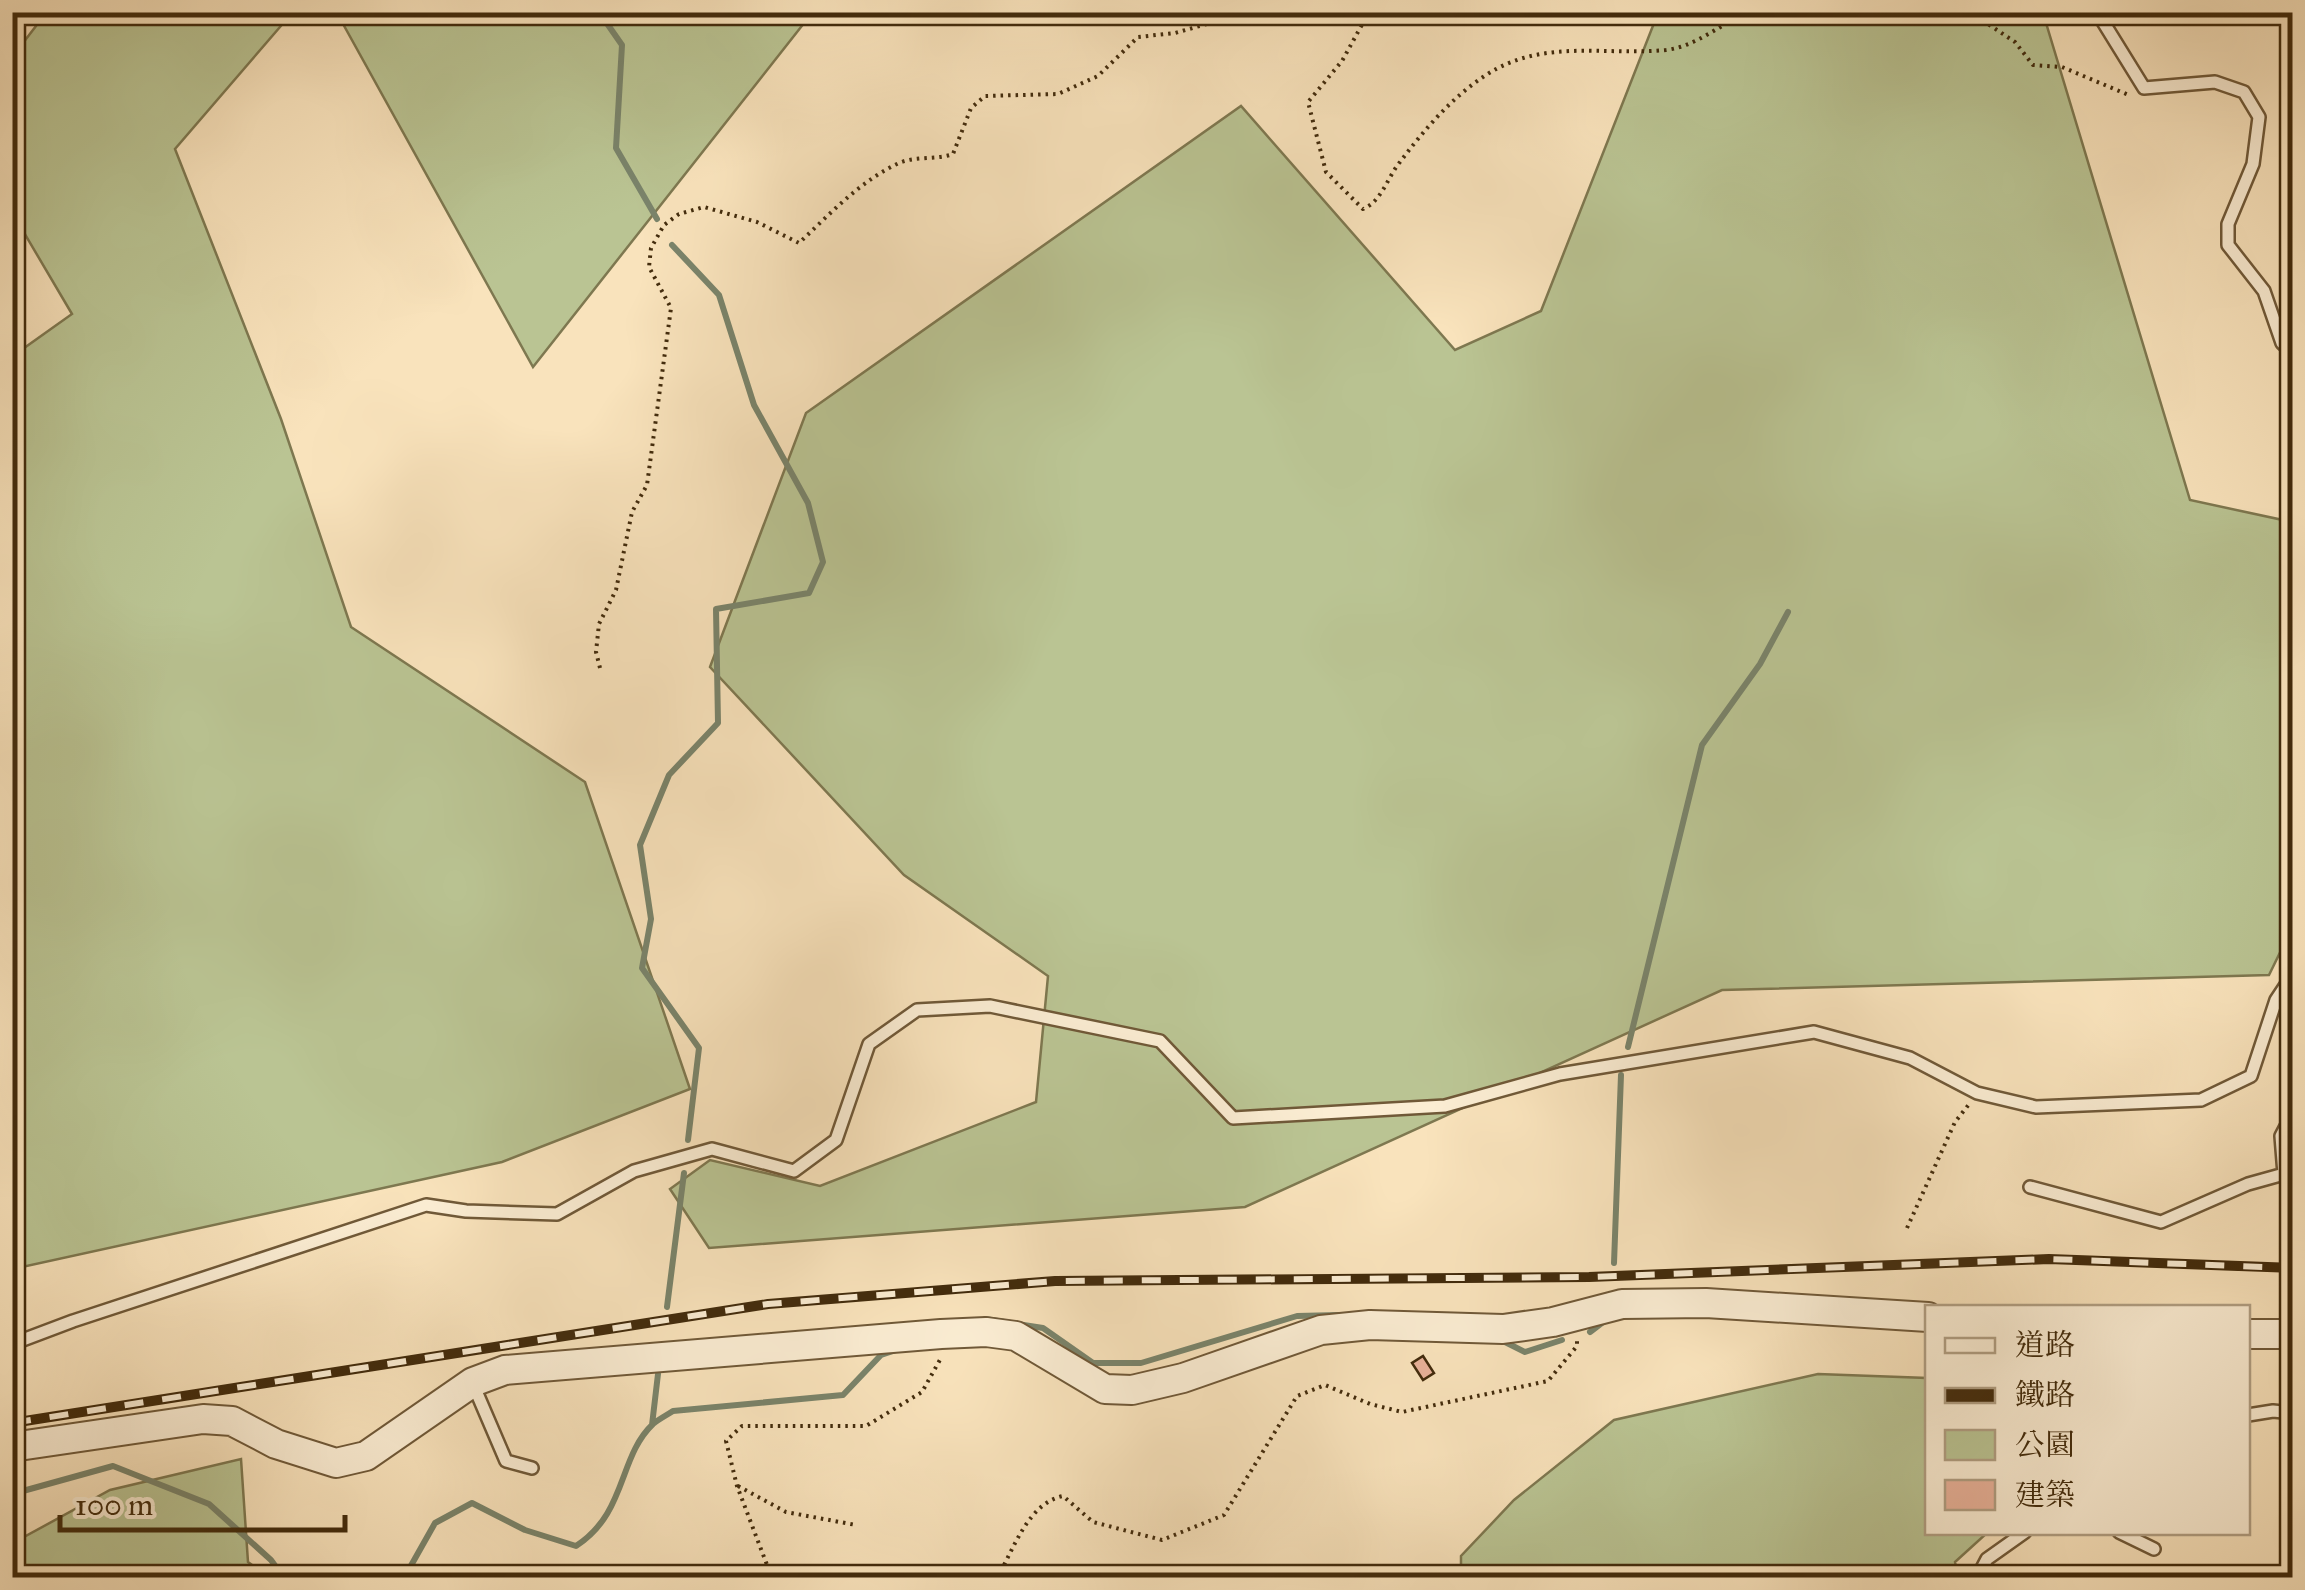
<svg xmlns="http://www.w3.org/2000/svg" width="2305" height="1590" viewBox="0 0 2305 1590" font-family="'IM FELL Great Primer','Noto Serif TC',serif">
<style>
.green{fill:#bac493;stroke:#7e7850;stroke-width:2.5}
.lines{fill:none;stroke-linecap:round;stroke-linejoin:round}
.stream{stroke:#7a846b;stroke-width:6}
.building{fill:#e9b29a;stroke:#422b0c;stroke-width:2.5}
.service-casing{stroke:#705938;stroke-width:16}
.tertiary-casing{stroke:#705938;stroke-width:32}
.path{stroke:#422b0c;stroke-width:4;stroke-dasharray:2.5 5;stroke-linecap:butt}
.service{stroke:#fbedd3;stroke-width:11}
.tertiary{stroke:#fbedd3;stroke-width:28}
.rail-casing{stroke:#422b0c;stroke-width:10}
.rail{stroke:#fbedd3;stroke-width:6;stroke-dasharray:19;stroke-linecap:butt}
</style>
<rect width="100%" height="100%" fill="#f9e3bc"/>
<filter id="stains"><feTurbulence type="fractalNoise" baseFrequency=".002" numOctaves="4"/><feColorMatrix values="0 0 0 0 .2 0 0 0 0 .09 0 0 0 0 .02 0 0 0 .5 -.17"/></filter>
<radialGradient id="worn" r=".72"><stop offset=".6" stop-color="#630" stop-opacity="0"/><stop offset="1" stop-color="#630" stop-opacity=".3"/></radialGradient>
<path class="green" d="M46,13h246l-117,136 106,270 70,208 234,155 105,307 -188,73 -489,107v-913l59,-42 -59,-100v-158z
M337,13h475l-279,354z
M1658,13h385l147,487 102,22v406l-23,47 -547,15 -477,217 -536,41 -39,-59 40,-29 110,26 216,-84 12,-126 -144,-101 -194,-208 96,-254 435,-307 214,244 86,-39z
M1818,1374l109,4 1,154 59,1 -32,29 3,15h-497v-21l53,-56 100,-80z
M241,1459l7,103 21,15h-256v-34l97,-53z"/>
<g class="lines">
<path class="stream" d="M599,12l23,33 -6,103 41,71
M672,245l47,50 35,110 54,98 15,59 -14,31 -93,16 2,114 -49,52 -29,70 11,74 -9,49 57,80 -11,92
M1628,1047l74,-302 58,-81 28,-52
M1614,1263l7,-188
M667,1307l17,-134
M985,1319l58,9 50,35h48l156,-47 42,-1
M1590,1332l17,-13
M1505,1342l20,10 37,-12
M652,1425l6,-51
M12,1494l101,-28 96,38 62,56 13,18
M404,1578l31,-55 37,-20 53,27 51,16c51,-33 42,-89 77,-122 6,-5 14,-9 20,-13l170,-16 38,-40 18,-6"/>
</g>
<path class="building" d="M1423,1356l11,17 -11,7 -11,-17z"/>
<g class="lines">
<defs>
<path id="service" d="M2097,12l47,76 71,-6 29,10 15,25 -6,47 -25,60v21l36,46 18,52 10,9
M2292,886l-2,4 2,16
M2030,1187l131,35 87,-38 36,-10 -3,-38 11,-21
M12,1344l61,-23 353,-116 40,6 91,3 77,-43 78,-22 82,22 42,-31 33,-96 48,-34 73,-4 170,35 73,77 212,-12 115,-32 254,-42 96,26 67,35 59,14 165,-7 50,-24 25,-76 16,-24
M473,1384l33,77 26,7
M2248,1415l25,-4 19,2
M2119,1532l35,17
M1977,1578l10,-19 38,-27"/>
<path id="tertiary" d="M2248,1334h44
M12,1447l191,-28 29,2 44,23 60,19 30,-7 107,-74 32,-12 436,-36 45,-2 30,4 89,53 27,1 51,-12 138,-48 49,-5 133,4 50,-7 69,-18 84,-1 222,14"/>
</defs>
<use href="#service" class="service-casing"/>
<use href="#tertiary" class="tertiary-casing"/>
<path class="path" d="M1369,12l-27,49 -34,41 18,70 37,37c19,-8 24,-31 37,-47 24,-32 52,-65 86,-87 57,-37 118,-19 180,-25 32,-4 55,-27 84,-38
M1970,12l45,30 18,23 29,2 69,29
M600,668l-4,-16 3,-28 17,-34 16,-78 15,-27 24,-177 -22,-41 2,-19 13,-23 15,-11 25,-7 53,15 42,21c31,-29 61,-62 100,-80 16,-7 37,-3 54,-9l18,-46 14,-12 73,-2 40,-18 40,-39 37,-4 74,-21
M1907,1228l48,-106 15,-19
M738,1486l48,26 70,13
M772,1578l-35,-92 -11,-45 16,-15h124l56,-34 19,-34
M997,1578c17,-29 31,-75 66,-82l30,26 69,18 62,-25 73,-119 28,-11 45,19 32,8 146,-31 29,-35v-6"/>
<use href="#service" class="service"/>
<use href="#tertiary" class="tertiary"/>
<defs>
<path id="rail" d="M12,1423l756,-119 287,-23 534,-4 460,-18 243,9"/>
</defs>
<use href="#rail" class="rail-casing"/>
<use href="#rail" class="rail"/>
</g>
<rect width="2305" height="1590" fill="none" stroke="#f9e3bc" stroke-width="50"/>
<rect x="15" y="15" width="2275" height="1560" fill="none" stroke="#422b0c" stroke-width="5"/>
<rect x="25" y="25" width="2255" height="1540" fill="none" stroke="#422b0c" stroke-width="2.5"/>
<rect x="1925" y="1305" width="325" height="230" fill="#fbedd3" stroke="#b19f83" stroke-width="2.5"/>
<rect x="1945" y="1338" width="50" height="15" fill="#fbedd3" stroke="#b19f83" stroke-width="2.5"/>
<text x="2015" y="1355" font-size="30" fill="#422b0c">道路</text>
<rect x="1945" y="1388" width="50" height="15" fill="#422b0c" stroke="#b19f83" stroke-width="2.5"/>
<text x="2015" y="1405" font-size="30" fill="#422b0c">鐵路</text>
<rect x="1945" y="1430" width="50" height="30" fill="#bac493" stroke="#b19f83" stroke-width="2.5"/>
<text x="2015" y="1455" font-size="30" fill="#422b0c">公園</text>
<rect x="1945" y="1480" width="50" height="30" fill="#e9b29a" stroke="#b19f83" stroke-width="2.5"/>
<text x="2015" y="1505" font-size="30" fill="#422b0c">建築</text>
<path d="M60 1515v15h285v-15" fill="none" stroke="#422b0c" stroke-width="5"/>
<text x="75" y="1515" font-size="30" fill="#422b0c" stroke="#fbedd3" stroke-width="8" paint-order="stroke">100 m</text>
<rect width="100%" height="100%" filter="url(#stains)"/>
<rect width="100%" height="100%" fill="url(#worn)"/>
</svg>
